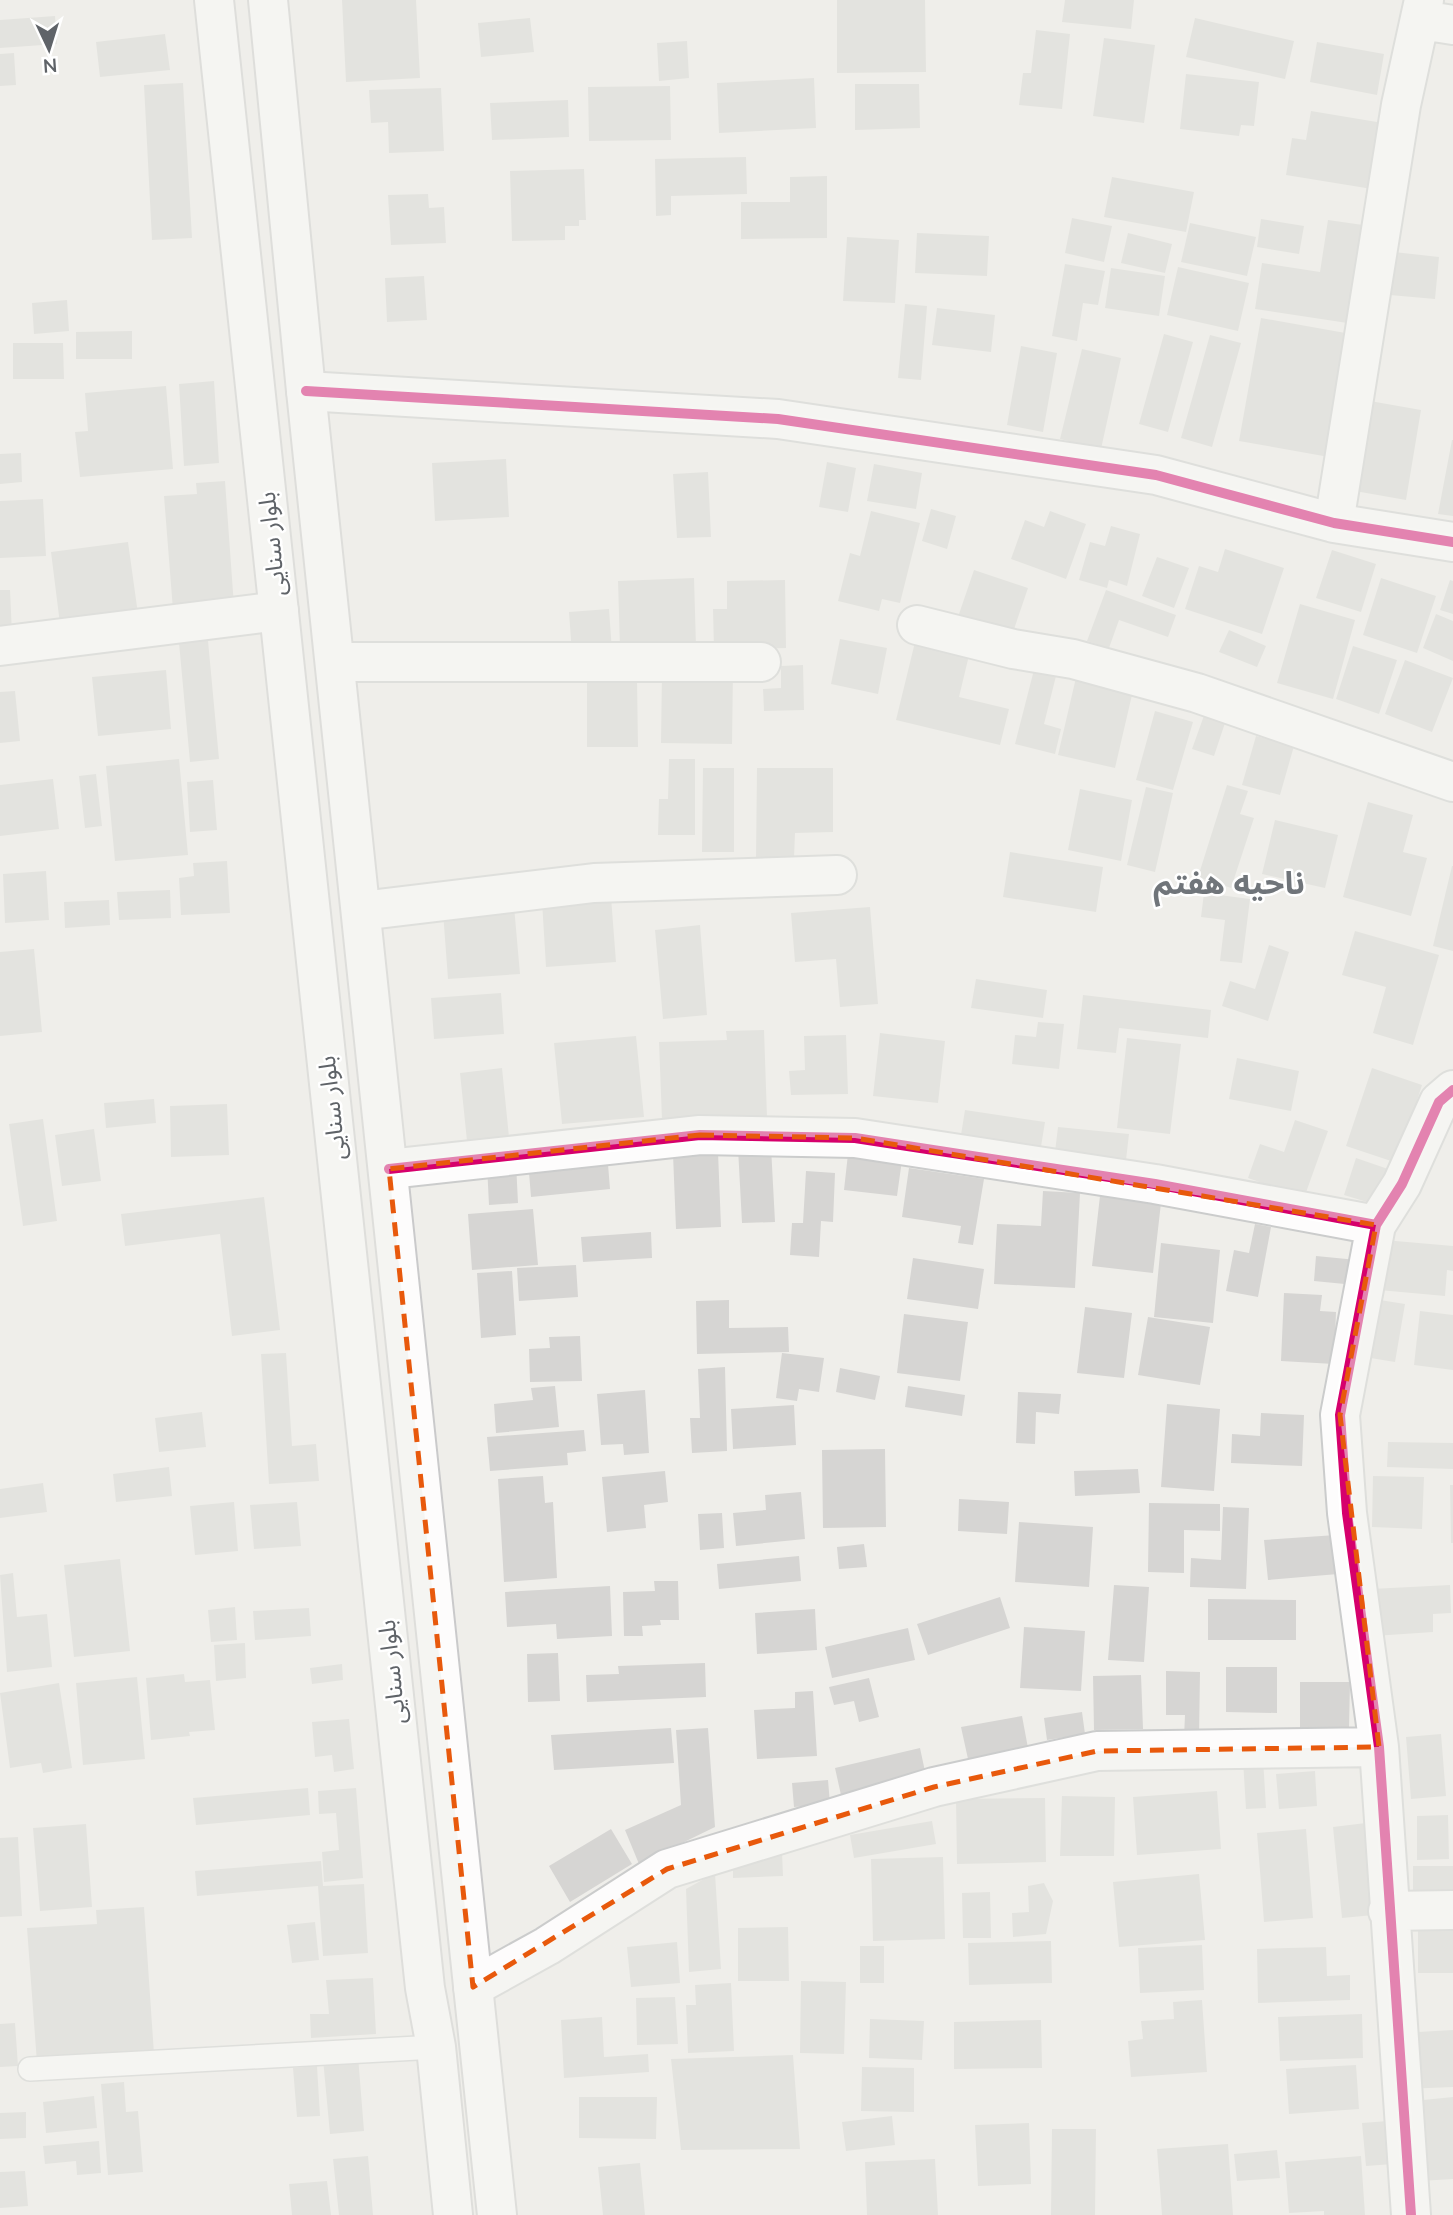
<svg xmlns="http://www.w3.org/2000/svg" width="1453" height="2215" viewBox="0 0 1453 2215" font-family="'Nunito Sans','Noto Sans Arabic',sans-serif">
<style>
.building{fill:#d6d5d3}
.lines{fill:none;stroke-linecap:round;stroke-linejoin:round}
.lane-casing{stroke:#cbcccc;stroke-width:26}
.street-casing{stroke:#cbcccc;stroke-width:42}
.secondary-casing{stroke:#cacacb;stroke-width:42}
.lane{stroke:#fdfcfc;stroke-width:23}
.street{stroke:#fdfcfc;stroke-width:38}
.secondary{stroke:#fdfcfc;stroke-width:38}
.cycleway-casing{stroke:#fff;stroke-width:15}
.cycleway{stroke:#d6006c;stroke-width:10}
.marked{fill:none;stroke:#e8590c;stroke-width:5;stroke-dasharray:14 9;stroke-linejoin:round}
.labels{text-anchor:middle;stroke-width:5;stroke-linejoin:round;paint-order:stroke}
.street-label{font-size:24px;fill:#5f6368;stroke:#fff}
.district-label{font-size:32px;font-weight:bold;fill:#70757a;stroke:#fff}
</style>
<rect width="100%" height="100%" fill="#efeeea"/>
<path class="building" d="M342,0h74l4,78 -74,4z
M837,0h88l1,72 -89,1z
M1065,0h69l-3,29 -69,-7z
M55,16l2,28 -57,4v-28z
M530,18l4,34 -53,5 -3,-34z
M1195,18l99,23 -9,38 -99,-22z
M1036,30l34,4 -8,75 -43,-4 4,-32h8z
M165,34l5,36 -70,7 -4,-35z
M1104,38l51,7 -11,78 -51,-7z
M687,41l2,37 -30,3 -2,-38z
M1317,42l67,12 -7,41 -67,-13z
M14,53l2,32 -16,1v-32z
M1186,74l73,8 -5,44 -13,-1 -2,11 -59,-7z
M814,78l2,50 -97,5 -2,-50z
M183,83l9,155 -40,2 -8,-155z
M855,84h64l1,44 -65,2z
M670,86l1,54 -82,1 -1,-54z
M441,88l3,63 -55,2 -1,-31 -17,1 -2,-33z
M568,100l1,37 -77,3 -2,-37z
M1311,111l72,12 -11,66 -86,-14 6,-37 14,2z
M746,157l1,37 -76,2v19l-15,1 -1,-57z
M584,169l2,51h-7v6h-14v14l-53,1 -2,-70z
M827,176v62l-86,1v-37h49v-25z
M1112,177l82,15 -8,40 -82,-15z
M428,194l1,14 15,-1 2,36 -55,2 -3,-50z
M1072,218l40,8 -8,36 -39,-9z
M1261,219l43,7 -5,28 -42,-7z
M1328,220l42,6 -16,98 -99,-15 7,-46 58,9z
M1190,223l66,14 -9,39 -66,-14z
M917,233l72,3 -2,40 -72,-3z
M1128,233l44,11 -7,29 -44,-10z
M847,237l52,3 -4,63 -52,-2z
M1394,252l45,5 -4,42 -45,-4z
M1065,264l40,7 -7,34 -15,-2 -6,38 -25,-5z
M1178,267l71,16 -11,48 -71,-16z
M1111,268l54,8 -6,40 -54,-8z
M424,276l3,44 -40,2 -2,-44z
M67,300l2,31 -35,3 -2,-31z
M905,304l22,2 -6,74 -23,-2z
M937,308l58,7 -4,37 -59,-7z
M1261,318l90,16 -22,123 -90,-16z
M132,331v28h-56v-27z
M1164,334l29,8 -25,90 -29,-8z
M1210,335l31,8 -29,104 -31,-9z
M13,343h50l1,36h-51z
M1021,346l36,7 -14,79 -36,-7z
M1082,349l39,9 -20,91 -41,-10z
M214,381l5,82 -35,3 -5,-82z
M166,386l7,83 -93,8 -5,-45 13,-1 -3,-38z
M1370,401l51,9 -15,90 -51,-9z
M1452,440h1v76l-15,-2z
M21,453l1,29 -22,2v-30z
M506,459l3,58 -74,4 -3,-58z
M827,462l29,6 -8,44 -29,-5z
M874,464l48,9 -6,36 -49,-8z
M708,472l3,65 -34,1 -4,-64z
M225,481l9,125 -61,4 -9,-114 33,-2 -1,-11z
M43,499l3,57 -46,2v-57z
M931,509l25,7 -9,33 -25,-8z
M871,511l49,12 -20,80 -18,-4 -3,12 -41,-10 12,-48 10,3z
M1050,511l36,13 -20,55 -55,-20 14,-39 19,7z
M1111,526l29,8 -13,52 -18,-6 -2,8 -28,-8 11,-38 15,4z
M128,542l10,72 -78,10 -9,-72z
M1225,549l59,19 -22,66 -77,-25 14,-43 19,6z
M1332,550l44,14 -15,48 -45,-14z
M1157,557l32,11 -15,40 -32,-12z
M974,570l54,18 -16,47 -54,-18z
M694,578l2,68 -76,2 -2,-67z
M1381,578l55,18 -19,57 -54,-18z
M785,580l1,68 -72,2 -1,-41h14v-28z
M1450,580l3,1v33l-13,-4z
M0,590h10l2,44h-12z
M1106,590l70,25 -8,22 -49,-17 -10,28 -22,-7z
M1300,604l55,16 -22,79 -56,-16z
M609,609l3,42 -40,3 -3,-42z
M1436,614l17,7v40l-30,-13z
M207,630l12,129 -29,3 -12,-130z
M1229,630l37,16 -9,21 -38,-15z
M917,634l54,13 -12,50 50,12 -9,36 -104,-25z
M840,639l47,9 -9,46 -47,-10z
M1353,646l44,14 -18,54 -43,-15z
M1405,660l48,18 -21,54 -47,-18z
M1036,662l22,6 -14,56 17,5 -6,25 -40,-10z
M803,665l1,45 -40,1 -1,-22 18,-1v-22z
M1078,669l57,13 -20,86 -57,-13z
M166,670l5,59 -73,7 -6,-59z
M662,671h71l-1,73 -71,-1z
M637,679l1,68h-51v-67z
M15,691l5,50 -20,2v-51z
M1206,710l21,7 -13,39 -22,-7z
M1155,711l38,11 -20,68 -37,-10z
M1256,736l38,10 -14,49 -38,-10z
M179,759l9,96 -73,6 -9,-95z
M669,759h26v76h-37l1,-36h9z
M703,768h31v84h-32z
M757,768h76v64l-38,1 -1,25h-38z
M96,774l6,52 -17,2 -6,-52z
M53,779l6,50 -59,7v-51z
M213,780l4,50 -27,2 -3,-50z
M1227,785l21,6 -8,23 14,4 -23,70 -33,-11z
M1146,787l27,6 -18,79 -28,-7z
M1080,789l52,11 -11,61 -53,-11z
M1368,802l45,13 -10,37 24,6 -16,58 -68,-19z
M1275,820l63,15 -13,53 -63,-14z
M1010,852l93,15 -7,45 -93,-15z
M227,861l3,52 -49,2 -2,-37 15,-2 -1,-13z
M1452,866h1v85l-20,-5z
M46,871l3,49 -44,3 -2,-49z
M170,890l1,28 -52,2 -2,-28z
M1204,893l46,6 -8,64 -22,-2 5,-41 -24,-3z
M611,897l5,65 -70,5 -4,-66z
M109,900l1,25 -45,3 -1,-26z
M514,906l6,68 -72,5 -5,-67z
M870,907l8,97 -38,3 -4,-48 -41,3 -4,-49z
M700,925l7,90 -44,4 -8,-89z
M1355,931l84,24 -26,90 -40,-12 13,-46 -44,-12z
M1269,945l20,7 -21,69 -46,-15 8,-25 25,8z
M34,949l8,83 -42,4v-84z
M976,979l71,11 -4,28 -72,-10z
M501,993l3,41 -70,5 -3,-41z
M1083,995l128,15 -3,28 -89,-10 -3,25 -39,-4z
M1038,1022l26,2 -5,45 -47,-5 3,-29 21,2z
M764,1030l3,87 -105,3 -3,-78 68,-2 -1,-9z
M880,1033l65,8 -7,62 -65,-7z
M846,1035l2,59 -57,1 -2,-24 16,-1 -1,-34z
M636,1036l8,81 -82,7 -8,-81z
M1127,1038l54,6 -11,90 -53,-6z
M1237,1058l62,13 -8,40 -62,-12z
M502,1068l7,69 -42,4 -7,-68z
M1372,1068l50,17 -25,78 -51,-17z
M154,1099l2,24 -50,5 -2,-25z
M227,1104l2,51 -58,2 -1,-51z
M965,1110l80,12 -5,31 -80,-12z
M43,1119l14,102 -34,5 -14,-102z
M1295,1120l33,11 -24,67 -56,-20 12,-34 24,8z
M1058,1127l71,7 -3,26 -71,-8z
M94,1129l7,52 -39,5 -7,-51z
M771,1147l4,75 -33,1 -4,-75z
M607,1152l3,37 -79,8 -3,-37z
M718,1152l3,75 -45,2 -3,-75z
M848,1154l54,6 -5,36 -53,-6z
M1356,1158l32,11 -11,36 -33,-10z
M516,1163l2,40 -29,2 -2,-40z
M909,1168l75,11 -11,66 -15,-2 3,-17 -59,-9z
M806,1171l29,2 -2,49 -12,-1 -2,36 -29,-2 2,-32h11z
M1043,1191l37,2 -5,95 -81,-4 3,-60 44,2z
M1100,1196l61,7 -8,70 -61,-7z
M264,1197l16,133 -48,6 -12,-102 -95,12 -4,-32z
M533,1209l5,56 -66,5 -4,-56z
M1255,1224l16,3 -13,70 -32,-6 8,-41 15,3z
M651,1232l1,26 -69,4 -2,-25z
M1384,1240l69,6v25l-6,-1 -2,26 -66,-6z
M1161,1243l59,7 -7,73 -59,-6z
M1316,1256l41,4 -2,25 -41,-4z
M913,1258l71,11 -6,40 -71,-10z
M576,1265l2,32 -59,4 -2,-33z
M512,1271l4,64 -35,3 -4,-65z
M1284,1293l38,2 -2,16 16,1 -2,52 -53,-3z
M1361,1297l44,7 -10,58 -43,-7z
M729,1300v28l59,-1 1,25 -92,2 -1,-53z
M1085,1307l47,6 -8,65 -47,-5z
M1420,1311l33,4v55l-39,-5z
M904,1314l64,8 -8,59 -63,-8z
M1148,1317l62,10 -10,58 -62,-10z
M580,1336l2,45 -52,1 -1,-33 21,-1 -1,-11z
M286,1353l6,93 24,-2 3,37 -50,3 -8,-130z
M782,1353l42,5 -5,34 -20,-3 -2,12 -21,-3z
M725,1367l2,84 -35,2 -2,-35h10l-2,-49z
M840,1368l40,8 -5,24 -39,-8z
M555,1386l4,41 -63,6 -2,-29 39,-4 -2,-12z
M908,1386l57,9 -3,21 -57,-9z
M645,1390l4,63 -25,2 -1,-11 -22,1 -4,-51z
M1018,1392l43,2 -2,20 -23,-2 -1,32 -19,-1z
M1167,1404l53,5 -6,82 -53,-4z
M794,1405l2,40 -63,4 -2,-40z
M202,1412l4,35 -47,5 -4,-34z
M1261,1413l43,2 -2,51 -71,-3 1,-29 28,2z
M584,1430l2,21 -19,2 1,12 -78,6 -3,-34z
M1388,1442l65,1v26l-66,-2z
M885,1449l1,78 -63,1 -1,-78z
M169,1467l3,29 -56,6 -3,-28z
M1138,1469l2,24 -65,3 -1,-25z
M665,1471l3,31 -24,3 2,23 -39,4 -5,-55z
M543,1476l2,27 8,-1 4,76 -53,4 -6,-103z
M1373,1476l51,1 -2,52 -50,-2z
M43,1483l4,29 -47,6v-29z
M1450,1485h3v58h-2z
M801,1492l4,47 -69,7 -3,-33 33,-3 -1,-15z
M959,1499l50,3 -2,32 -49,-3z
M234,1502l4,49 -43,4 -5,-49z
M297,1502l4,44 -47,3 -4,-44z
M1149,1503l71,1v27l-36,-1v43l-36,-1z
M1223,1507l26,1 -3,81 -56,-2 1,-29 30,2z
M722,1513l2,35 -24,2 -2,-36z
M1019,1522l74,5 -4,60 -74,-5z
M1336,1535l2,39 -70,6 -4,-40z
M864,1544l3,23 -28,2 -2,-22z
M799,1556l2,25 -82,8 -2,-25z
M120,1559l10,92 -56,6 -10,-92z
M13,1573l4,44 30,-3 5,53 -45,5 -7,-97z
M654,1581h24l1,39h-19l1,5 -19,1 1,10h-19l-1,-44 32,-1z
M1114,1585l35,2 -5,75 -36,-2z
M1450,1585l1,28 -18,1v18l-59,4 -3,-47z
M610,1586l2,50 -55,3 -1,-15 -49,3 -2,-35z
M1000,1597l10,31 -82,27 -11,-31z
M1208,1599l88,1v40h-88z
M235,1607l2,33 -26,2 -3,-32z
M309,1608l2,28 -56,4 -2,-29z
M815,1609l2,41 -60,4 -2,-41z
M1024,1627l61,4 -4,60 -61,-3z
M908,1628l7,32 -83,18 -7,-31z
M245,1643l1,35 -30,3 -2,-36z
M558,1653l2,48 -32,1 -1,-48z
M705,1663l1,34 -119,5 -1,-27 33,-1 -1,-8z
M342,1664l1,16 -31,4 -2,-16z
M1226,1667h51v46l-51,-1z
M1166,1671l34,1 -1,65h-15l1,-22h-19z
M184,1674l1,8 25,-2 5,50 -26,2 1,4 -39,4 -5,-62z
M1141,1675l2,54 -49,1 -1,-54z
M137,1677l8,82 -62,6 -7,-82z
M869,1678l10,39 -20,5 -5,-21 -20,4 -5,-18z
M1300,1682h50l-1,46h-49z
M59,1683l13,85 -29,5 -2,-10 -31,5 -10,-75z
M813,1691l4,65 -60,3 -3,-49 41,-2v-16z
M1082,1712l3,22 -38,6 -3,-22z
M1022,1716l6,32 -60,11 -7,-32z
M349,1719l5,50 -20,3 -2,-17 -17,2 -3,-35z
M671,1728l3,35 -120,7 -3,-35z
M708,1728l7,99 -76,37 -14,-34 56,-25 -5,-75z
M1441,1734l5,62 -35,3 -5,-62z
M920,1748l6,28 -85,19 -6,-27z
M1263,1758l3,50 -20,1 -3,-49z
M1315,1771l2,35 -38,3 -3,-35z
M828,1780l2,24 -36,3 -2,-24z
M308,1788l2,27 -114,10 -3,-27z
M356,1788l7,90 -39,4 -2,-30 17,-2 -3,-37 -17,1 -1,-23z
M1217,1791l4,58 -84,6 -4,-58z
M1062,1796l53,1 -1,59h-54z
M1045,1798l1,64 -89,2 -1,-65z
M1448,1815l1,44 -32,1v-44z
M932,1821l4,23 -82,14 -4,-23z
M1374,1822l10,92 -42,4 -9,-91z
M86,1824l6,83 -52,4 -7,-83z
M611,1829l21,35 -62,38 -21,-36z
M1306,1829l7,89 -49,4 -7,-89z
M18,1837l4,79 -22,1v-79z
M782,1852l1,24 -50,2v-23z
M943,1857l2,82 -72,2 -2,-82z
M321,1861l2,25 41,-2 4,69 -45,3 -5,-70 -121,10 -2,-25z
M1413,1866h40v35h-40z
M715,1873l6,96 -32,3 -3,-83z
M1199,1874l6,66 -86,7 -6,-65z
M1044,1883l9,18 -7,33 -33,3 -1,-24 17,-1 -1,-26z
M990,1892l1,46h-28l-1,-45z
M144,1907l10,147 -117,9 -10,-135 70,-4 -1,-14z
M1418,1921l35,1v51h-35z
M315,1922l4,38 -27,3 -5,-38z
M788,1927l1,54h-51v-53z
M1051,1941l1,42 -83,2 -1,-42z
M677,1942l3,41 -49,4 -4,-40z
M1202,1945l2,45 -64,3 -2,-45z
M860,1946h24v37h-24z
M1326,1947l1,29 23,-1v25l-92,3 -1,-54z
M373,1978l3,56 -65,4 -1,-24h19l-3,-34z
M801,1981l45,1 -2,72 -44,-1z
M731,1983l3,68 -46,2 -2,-48h10l-1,-20z
M675,1997l3,47 -41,1 -1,-47z
M1202,2000l5,72 -76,5 -3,-36 15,-2 -2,-18 33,-2 -1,-17z
M1362,2014l1,44 -83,3 -2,-44z
M602,2017l2,40 44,-3 1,18 -85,6 -3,-58z
M870,2019l54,2 -2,39 -53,-2z
M1041,2020l1,48 -88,1v-47z
M15,2023l3,43 -18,1v-43z
M1453,2030v57l-49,2 -3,-56z
M793,2055l7,94 -119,1 -10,-91z
M358,2056l6,75 -34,3 -7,-75z
M1356,2065l3,44 -70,5 -3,-45z
M317,2066l3,50 -23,1 -4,-49z
M862,2067l52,1v44l-53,-1z
M124,2082l2,30 12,-1 5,61 -35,3 -7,-91z
M94,2096l3,32 -51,5 -3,-31z
M579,2097h78l-1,42 -77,-1z
M1453,2097v82l-33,2 -7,-80z
M26,2112v26l-26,1v-26z
M892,2116l3,29 -49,6 -4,-29z
M1388,2121l5,43 -27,2 -4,-43z
M1029,2123l2,61 -53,2 -3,-61z
M1052,2129h44l-1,86h-44z
M99,2141l2,32 -24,2 -1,-14 -31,3 -2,-18z
M1228,2144l5,71h-71l-5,-66z
M1277,2150l3,28 -43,3 -3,-27z
M368,2156l5,59h-34l-6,-56z
M1361,2156l4,59h-41v-4l-35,2 -4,-51z
M935,2159l3,56h-71l-2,-53z
M640,2163l5,52h-42l-5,-48z
M25,2171l3,35 -28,2v-36z
M327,2181l4,34h-39l-3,-31z"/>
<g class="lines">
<defs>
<path id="lane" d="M30,2069l406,-22"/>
<path id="street" d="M1421,20l32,5
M306,391l472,28 378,56 178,48 119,19
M1334,523l67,-418 23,-105
M917,625l96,24 60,10 124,34 256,89
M0,646l279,-35
M335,662h426
M361,911l233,-28 243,-8
M389,1169l311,-34 155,3 300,46 221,41
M1388,1911l65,-1
M473,1987l74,-41 120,-77 267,-82 163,-36 282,-4
M1411,2215l-32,-468 -32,-234 -7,-98 36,-190 26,-41 37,-82 14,-12"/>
<path id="secondary" d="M214,0l211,1988 11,59 17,168
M268,0l38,391 191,1824"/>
</defs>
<use href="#lane" class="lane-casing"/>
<use href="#street" class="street-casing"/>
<use href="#secondary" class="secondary-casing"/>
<use href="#lane" class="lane"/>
<use href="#street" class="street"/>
<use href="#secondary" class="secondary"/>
<defs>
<path id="cycleway" d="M306,391l472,28 378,56 178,48 119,19
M389,1169l311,-34 155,3 300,46 221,41
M1411,2215l-32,-468 -32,-234 -7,-98 36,-190 26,-41 37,-82 14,-12"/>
</defs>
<use href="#cycleway" class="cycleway-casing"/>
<use href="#cycleway" class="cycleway"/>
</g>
<path d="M0 0H1453V2215H0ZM700,1135l155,3 521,87 -36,190 39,332 -282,4 -163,36 -267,82 -194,118 -84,-818z" fill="#efeeea" fill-opacity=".55" fill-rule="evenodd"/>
<path class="marked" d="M700,1135l155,3 521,87 -36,190 39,332 -282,4 -163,36 -267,82 -194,118 -84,-818z"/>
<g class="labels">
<g class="street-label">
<text transform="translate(272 544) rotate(-96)" y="8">بلوار سنایی</text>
<text transform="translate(332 1108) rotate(-96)" y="8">بلوار سنایی</text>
<text transform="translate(392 1672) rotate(-96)" y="8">بلوار سنایی</text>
</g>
<g class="district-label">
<text x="1229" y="894">ناحیه هفتم</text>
</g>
</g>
<g transform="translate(49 49) rotate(176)" stroke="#ffffff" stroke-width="5" paint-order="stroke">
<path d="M0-5L12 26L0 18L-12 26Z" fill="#5f6368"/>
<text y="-10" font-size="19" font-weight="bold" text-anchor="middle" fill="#5f6368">N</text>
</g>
</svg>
